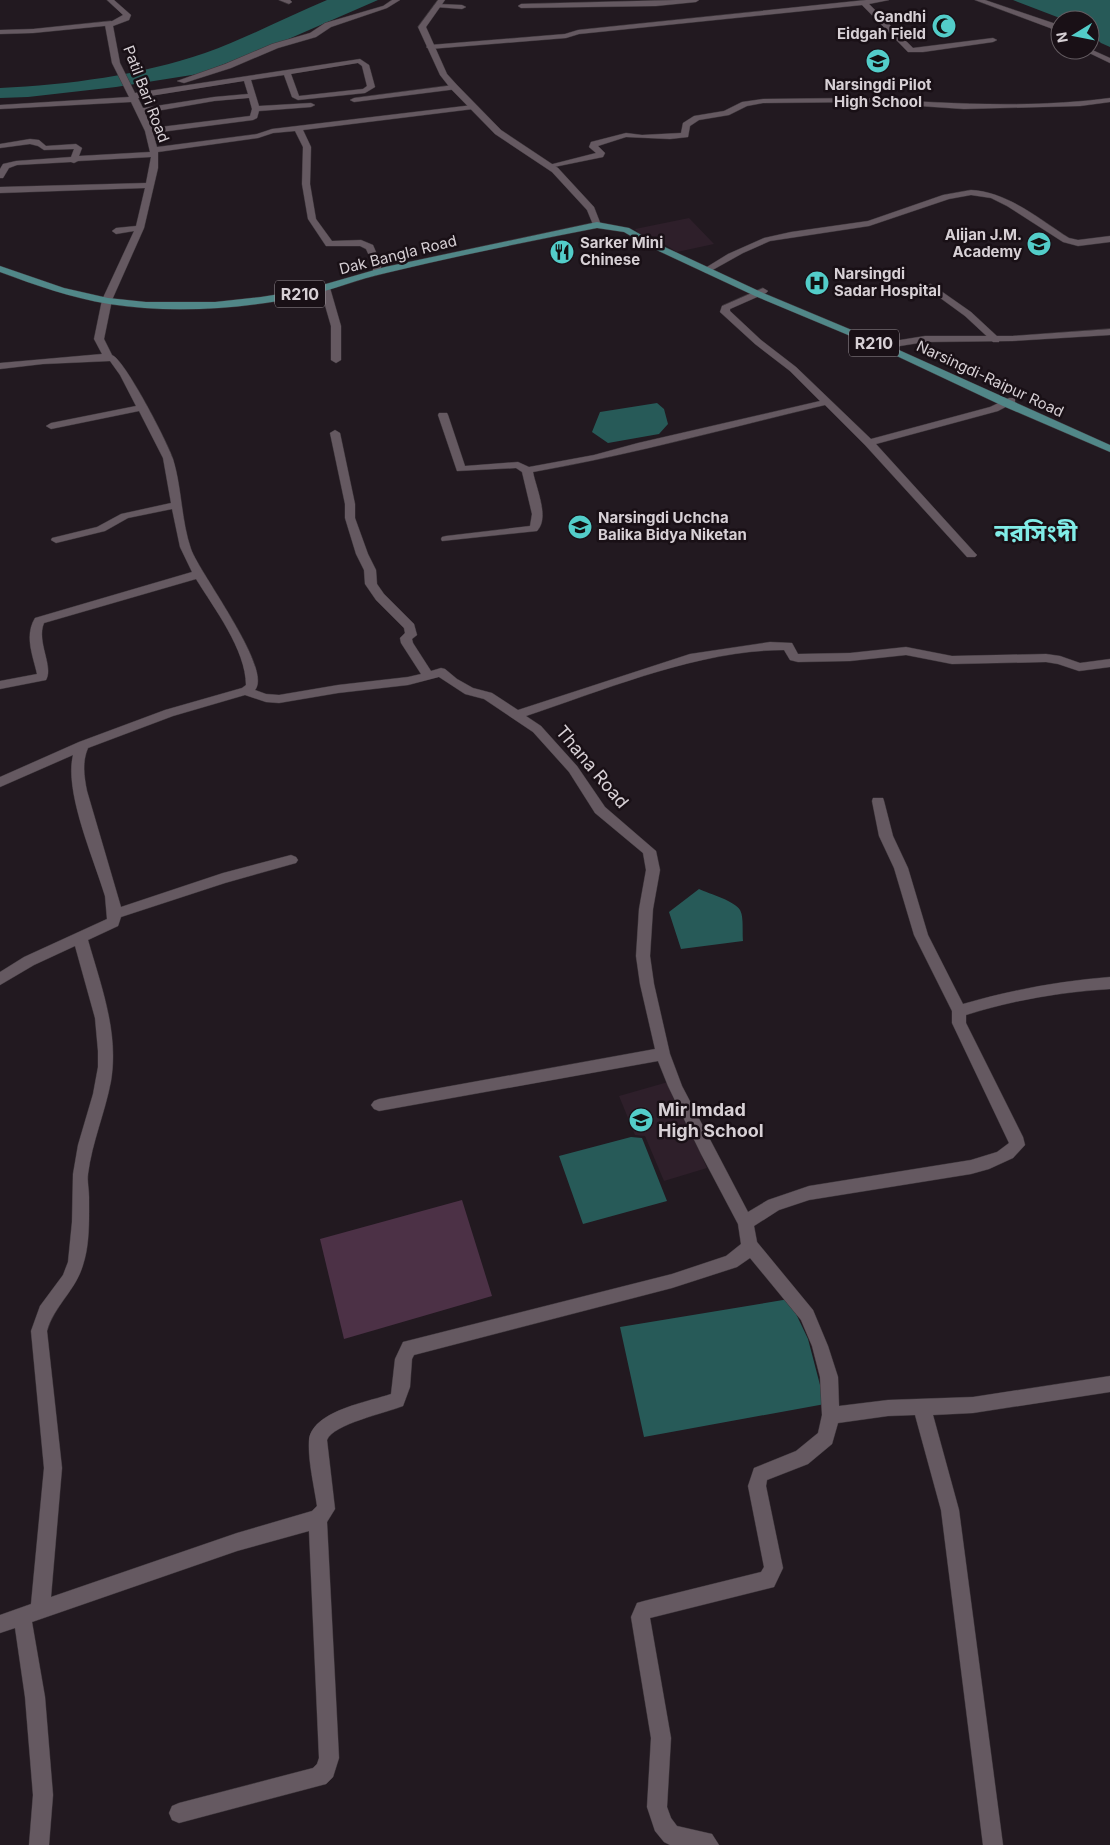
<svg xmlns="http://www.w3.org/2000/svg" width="1110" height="1845" viewBox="0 0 1110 1845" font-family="Inter,'Noto Sans Bengali',sans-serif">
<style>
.built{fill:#2e1f2a}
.green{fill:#4c3146}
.water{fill:#275a58}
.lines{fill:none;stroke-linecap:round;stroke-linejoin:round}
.minor-casing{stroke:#3c353a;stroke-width:1}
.tertiary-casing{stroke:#3c353a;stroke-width:1}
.primary-casing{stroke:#3c353a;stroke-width:1}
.minor{fill:#655961;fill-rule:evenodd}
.tertiary{fill:#655961;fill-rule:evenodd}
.primary{fill:#518788;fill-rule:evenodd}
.labels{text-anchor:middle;stroke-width:5;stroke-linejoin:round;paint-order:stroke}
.far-poi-label{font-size:15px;font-weight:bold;fill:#d7d0d5;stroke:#191016;text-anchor:start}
.far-street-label{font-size:15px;fill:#d7d0d5;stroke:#191016}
.shield{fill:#191016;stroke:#9e969c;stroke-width:1}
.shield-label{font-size:16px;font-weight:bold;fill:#d7d0d5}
.street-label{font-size:18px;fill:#d7d0d5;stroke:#191016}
.poi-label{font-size:18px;font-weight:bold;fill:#d7d0d5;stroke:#191016;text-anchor:start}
.far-town-label{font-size:24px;font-weight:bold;fill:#81ece7;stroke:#191016}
</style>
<rect width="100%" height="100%" fill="#221920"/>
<path class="built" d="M689,218l25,26 -37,8 -26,-16 -8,2 -8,-9z
M668,1082l39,86 -43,13 -19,-45 -10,-1 -16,-39z"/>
<path class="green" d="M462,1200l30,96 -148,43 -24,-100z"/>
<path class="water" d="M327,0h51l-101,44 -79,30 -82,13 -88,10 -28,1v-10c69,-3 140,-13 205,-35 42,-15 81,-36 122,-53z
M1013,0h97v47l-9,-4 -11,-10v-13h-25z
M657,403l7,6 4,15 -9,10 -51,9 -16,-11 8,-20z
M699,889c11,5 36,12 41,21 4,7 2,22 3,31l-62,8 -12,-37z
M631,1137l11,1 25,63 -84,23 -24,-68z
M789,1299l19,40 17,65 -181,33 -24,-110z"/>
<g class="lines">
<defs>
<path id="minor" d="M107,0h7l17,15 -2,5 -16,6 7,37 15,30 225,-34 9,6 6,22 -10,6 -67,7 -6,-3 -8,-22 -33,5 8,26 52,-3 4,2 -4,2 -52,4 -2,7 -4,2 -100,13 4,14 100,-13 15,-5 201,-24 4,2 -4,2 -170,21 8,17 -1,37 6,35 16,22 29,-1 12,5 8,19v8l-4,3 -4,-3v-8l-7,-15 -6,-3h-34l-18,-27 -6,-35 1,-37 -8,-16 -22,2 -15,5 -100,14v16l-14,60 -32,72 -8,39 8,16c13,5 56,88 61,104 9,29 8,61 18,90 9,25 82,120 64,141l11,4 13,1 59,-10 70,-8 13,-3 -20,-31 -1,-5 5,-5 -1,-5 -28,-28 -11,-16 -1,-14 -8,-16 -11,-36v-14l-15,-71 5,-3 5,3 15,71v14l13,36 8,16 1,14 7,10 30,30 3,11 -5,4 1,4 18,28 10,-3 4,1 12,10 16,9 19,5 26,17 172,-56 80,-12 22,1 6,11 52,-1 56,-6 46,9 94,-2 14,2 20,7 30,-4v8l-31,4 -21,-7 -12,-2 -94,2 -46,-9 -56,6 -52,1 -8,-2 -6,-10c-85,0 -177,39 -258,66l15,10 36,40 28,41 51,44 4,19 -7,39 -3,47 4,28 16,70 12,32 66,126 20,-12 41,-14 162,-26 26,-8 12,-9 -57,-120v-12l-38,-76 -20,-67 -15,-32 -7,-35 1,-3h10l1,3 9,35 15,32 20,67 35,69c48,-14 97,-23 147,-27v12c-49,3 -97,11 -144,26v8l57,114 2,8 -12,13 -24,11 -18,5 -162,26 -30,10 -25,16 3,16 56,68 15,36 10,31 1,29 49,-6 85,-3 137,-21v16l-137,21 -40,2 26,95 44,335h-20l-42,-335 -26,-95 -27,1 -50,7 -6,21 -24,20 -41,16 -1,6 17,82 -9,19 -124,31 21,120 -4,69 4,11 6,8 35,8 7,11h-49l-6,-3 -9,-11 -8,-24 4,-69 -20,-121 6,-14 7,-2 117,-29 3,-5 -16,-81 6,-18 42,-17 22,-18 4,-18 -2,-38 -8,-31 -11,-26 -51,-62 -13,9 -65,21 -258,67 -2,4 -2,28 -7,19c-17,7 -70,18 -76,34l8,69 -8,13 12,236 -6,19 -7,7 -147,39 -7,-3 -3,-7 3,-7 7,-3 134,-35 4,-4 2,-6 -10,-227 -72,20 -205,71 13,75 8,98 -4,50h-20l4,-50 -8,-98 -10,-69 -15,5v-18l31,-11 13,-136 -13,-137 9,-25 23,-31 5,-13 4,-40 1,-48 5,-29 15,-51 5,-27v-16l-3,-33 -20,-72 -41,19 -34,20v-13l24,-15 83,-38 -2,-23c-11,-37 -41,-104 -32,-141l-73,32v-10l79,-35 86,-32 77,-22 4,-3c0,-35 -32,-77 -50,-106l-152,44c-8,19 10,43 2,57l-46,9v-8l37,-7c-4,-18 -13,-38 -2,-56l157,-46 -12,-25 -8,-38 -44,9 -23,13 -49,12 -5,-3 1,-2 45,-11 24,-13 50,-11 -8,-45 -24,-47 -88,18 -5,-3 5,-3 85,-17 -16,-31 -10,-14 -67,3 -43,5v-6l102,-9 -8,-15 8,-39 32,-69 -18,3 -4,-3 4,-3 20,-2 9,-38 -145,5v-6l146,-4 5,-26 -73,4 -4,2 -3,-1 -54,3 -8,3 -6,10h-3v-9l3,-5 13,-3 55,-4 3,-8 -30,1 -6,-4 -8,-2 -30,4v-4l30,-5 9,1 7,6 30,-2 6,4 -3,8 71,-4 -5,-21 -14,-29 -131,7v-4l129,-8 -17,-34 -7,-38 18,-10zM358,63l4,3 5,20 -4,3 -64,7 -8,-22zM244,81l4,13 -34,3 -71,11 -5,-10zM249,98l3,11 -2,7 -98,12 -7,-15 69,-12zM439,677l26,17 19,5 49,33 36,40 26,41 48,40 3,17 -7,39 -3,47 4,28 15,65 -276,50 -5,2 -3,4 3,4 5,2 279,-50 10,25 33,68 37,70 3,20 -15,12 -54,18 -269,68 -8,17 -4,35c-23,8 -80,17 -82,47 -1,21 5,44 8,65l-5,5 -75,22 -186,64 11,-129 -15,-137c7,-25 29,-41 36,-66 7,-21 6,-47 6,-68 0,-8 -2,-16 -1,-23 4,-32 17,-61 23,-93 8,-49 -10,-95 -23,-141l30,-14 3,-9 104,-34 71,-20 2,-3 -2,-3 -5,-2 -68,18 -102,34 -34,-116c-3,-15 -5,-29 1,-43l85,-32 72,-21 21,7 13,1 59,-10 70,-8z
M279,0h11l2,2 -3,2z
M392,0h8l-13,8 -56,19 -15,10 -38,11 -47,20 -47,15 -7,-2 48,-17 47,-20 38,-11 15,-10 58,-17z
M675,0h24l-3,2 -40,4 -135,2 -3,-2 3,-2z
M866,0h23l-20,4 44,44 80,-10 4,2 -4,2 -70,10h-15l-46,-47 -283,29 -13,4 -136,11 -4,-2 4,-2 135,-11 13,-4z
M438,4l24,1 4,2 -4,2 -26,-2 -1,-1z
M454,85l4,2 -1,2 -103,13 -4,-2 4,-2z
M860,98c83,5 167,11 250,0v4l-30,4 -116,3 -104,-7 -97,1 -16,3 -18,9 -30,5 -9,6 -2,11 -18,2 -44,-2 -28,9 7,7 -2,4 -54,11 -4,-2 51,-13 -7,-6 2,-5 35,-9 16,2 39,-2 2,-10 11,-7 30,-5 18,-9 21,-3z
M971,190c37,2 68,29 98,48l9,2 32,-4v6l-32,4 -15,-4 -56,-36 -16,-8 -20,-3 -22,4 -80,27 -99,15 -27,12 -34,19 -3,1 -4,-3 26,-16 36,-16 27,-6 77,-11 75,-26z
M931,284l40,28 28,26v4h-6l-28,-26 -37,-27v-4z
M325,285l5,3 11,38v34l-5,3 -5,-3v-34l-11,-38z
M763,288l5,3 -2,2 -36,16v2l31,29 35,27 75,72 119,-32 19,-9h6v4l-17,9 -122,33 99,109 2,2 -2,2h-8l-102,-112 -40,-40c-97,23 -194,50 -292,67 3,16 17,46 4,59l-95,10 -1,-2 1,-2 4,-1 84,-10 2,-12 -10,-42 -6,-4 -59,3 -19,-56 1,-2h8l1,2 17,51 53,-4 11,5 65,-12 44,-12 182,-42 -30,-30 -35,-27 -35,-32 2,-6z"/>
<path id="tertiary" d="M438,0h7l-19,27 21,47 10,11 44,45 57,38 36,39 7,18 -1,2h-6l-7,-17 -35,-38 -57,-38 -44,-45 -11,-14 -22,-48z
M975,0h10l71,24 4,4v6l-10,-6z
M111,21l4,2 -1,2 -81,8 -33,1v-4l33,-1z
M1090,49l20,9v5l-27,-13z
M1110,329v6l-98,6 -87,1 -25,4 -13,5 -5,-3 12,-7 31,-5h87z"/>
<path id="primary" d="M597,222l32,6 25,14 107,50 129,54 220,99v7l-107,-46 -119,-56 -129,-54 -107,-50 -24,-14 -27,-4c-71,14 -141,28 -211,45 -28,6 -53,17 -81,23 -62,13 -132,18 -196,8 -37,-6 -74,-19 -109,-32v-6l64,22 44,10 38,4h69l46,-5 44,-7 80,-23z"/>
</defs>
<use href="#minor" class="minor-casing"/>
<use href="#tertiary" class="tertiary-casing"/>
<use href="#primary" class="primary-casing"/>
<use href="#minor" class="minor"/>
<use href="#tertiary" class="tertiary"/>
<use href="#primary" class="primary"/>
</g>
<defs>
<symbol id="mosque-disc" viewBox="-11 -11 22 22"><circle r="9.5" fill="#53cdc9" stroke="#191016"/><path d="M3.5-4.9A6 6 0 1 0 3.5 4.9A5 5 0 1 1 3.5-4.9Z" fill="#111"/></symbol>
<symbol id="school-disc" viewBox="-11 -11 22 22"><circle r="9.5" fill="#53cdc9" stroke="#191016"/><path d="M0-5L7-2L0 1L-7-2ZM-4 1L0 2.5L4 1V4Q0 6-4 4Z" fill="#111"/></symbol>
<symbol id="restaurant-disc" viewBox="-11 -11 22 22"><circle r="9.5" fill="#53cdc9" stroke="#191016"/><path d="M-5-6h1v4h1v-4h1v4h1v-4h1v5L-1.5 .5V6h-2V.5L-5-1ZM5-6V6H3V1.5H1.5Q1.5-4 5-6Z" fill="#111"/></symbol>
<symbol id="hospital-disc" viewBox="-11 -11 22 22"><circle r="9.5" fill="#53cdc9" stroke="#191016"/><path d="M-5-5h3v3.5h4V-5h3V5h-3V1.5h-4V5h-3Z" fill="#111"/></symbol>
</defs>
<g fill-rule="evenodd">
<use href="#mosque-disc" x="930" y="12" width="28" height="28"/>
<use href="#school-disc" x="864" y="47" width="28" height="28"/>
<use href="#school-disc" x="1025" y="230" width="28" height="28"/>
<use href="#restaurant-disc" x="548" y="238" width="28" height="28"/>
<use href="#hospital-disc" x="803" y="269" width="28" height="28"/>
<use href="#school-disc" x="566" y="513" width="28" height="28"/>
<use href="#school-disc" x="627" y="1106" width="28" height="28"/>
</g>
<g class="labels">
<g class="far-poi-label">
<text x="926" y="22" text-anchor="end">Gandhi<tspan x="926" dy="17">Eidgah Field</tspan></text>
<text x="878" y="90" text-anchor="middle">Narsingdi Pilot<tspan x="878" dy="17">High School</tspan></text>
<text x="1022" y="240" text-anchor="end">Alijan J.M.<tspan x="1022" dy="17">Academy</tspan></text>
<text x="580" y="248">Sarker Mini<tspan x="580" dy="17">Chinese</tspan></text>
<text x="834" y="279">Narsingdi<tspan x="834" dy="17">Sadar Hospital</tspan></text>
<text x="598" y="523">Narsingdi Uchcha<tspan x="598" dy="17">Balika Bidya Niketan</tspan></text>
</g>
<g class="far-street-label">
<text transform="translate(146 94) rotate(69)" y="5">Patil Bari Road</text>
<text transform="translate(398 255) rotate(-14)" y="5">Dak Bangla Road</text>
<text transform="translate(990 379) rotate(25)" y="5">Narsingdi-Raipur Road</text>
</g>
<g class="shield">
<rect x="275" y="280.5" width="50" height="27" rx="4"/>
<rect x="849" y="329.5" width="50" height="27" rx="4"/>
</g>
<g class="shield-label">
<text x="300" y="300">R210</text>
<text x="874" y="349">R210</text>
</g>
<g class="street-label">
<text transform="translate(592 767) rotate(50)" y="6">Thana Road</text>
</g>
<g class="poi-label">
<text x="658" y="1116">Mir Imdad<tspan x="658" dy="21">High School</tspan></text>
</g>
<g class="far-town-label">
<text x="1036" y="541">নরসিংদী</text>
</g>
</g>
<g transform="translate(1075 35) rotate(260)"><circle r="24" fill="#191016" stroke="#655d62"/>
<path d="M0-4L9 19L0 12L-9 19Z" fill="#53cdc9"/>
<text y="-8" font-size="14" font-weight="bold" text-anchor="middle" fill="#d7d0d5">N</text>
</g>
</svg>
